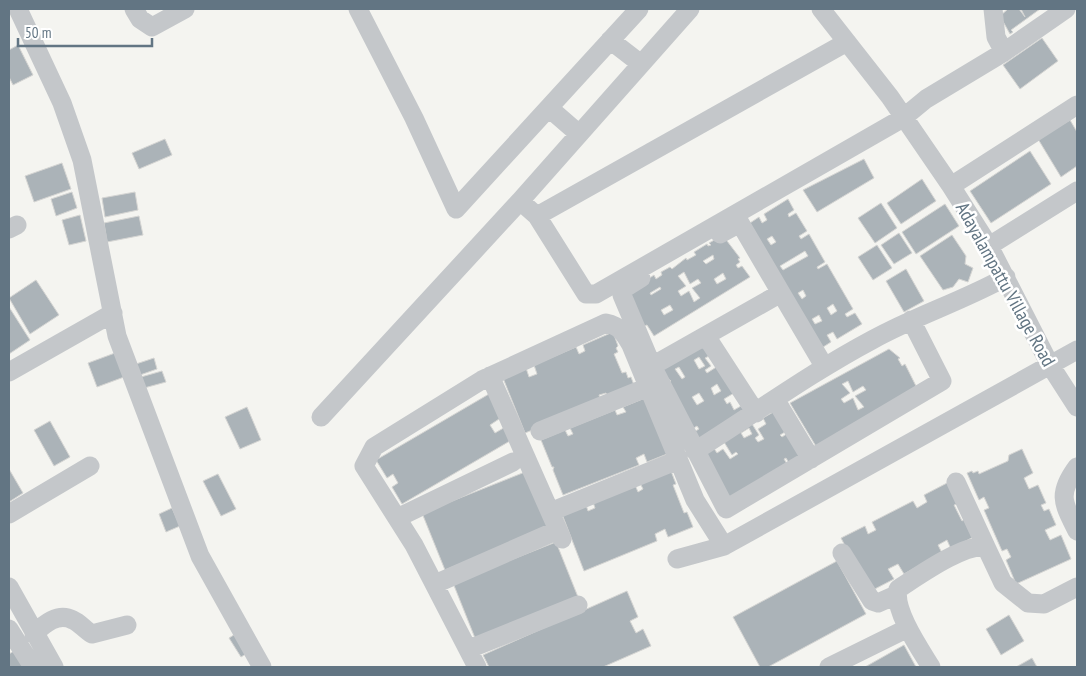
<svg xmlns="http://www.w3.org/2000/svg" width="1086" height="676" viewBox="0 0 1086 676" font-family="'PT Sans Narrow',sans-serif">
<style>
.building{fill:#abb3b8;stroke:#d5d5d3;fill-rule:evenodd}
.lines{fill:none;stroke-linecap:round;stroke-linejoin:round}
.minor{stroke:#c4c7ca;stroke-width:19}
.labels{text-anchor:middle;stroke-width:5;stroke-linejoin:round;paint-order:stroke}
.street-label{font-size:19px;fill:#627583;stroke:#fff}
</style>
<rect width="100%" height="100%" fill="#f4f4f0"/>
<path class="building" d="M1008,9h11l6,8 -4,-8h19l-29,21 2,2 -3,2 -10,-18z
M1042,38l16,23 -38,28 -17,-24z
M18,45l15,30 -20,10 -4,-8v-27z
M1070,120l7,12v34l-16,11 -23,-38z
M165,139l7,16 -33,14 -7,-16z
M1030,151l21,33 -60,39 -21,-32z
M864,159l10,19 -57,34 -14,-22z
M62,163l9,26 -37,13 -9,-26z
M922,179l14,22 -35,23 -14,-21z
M72,192l5,16 -21,8 -5,-17z
M135,192l3,18 -33,7 -3,-19z
M788,199l6,11 -6,4 1,3 7,-4 11,18 -8,5 2,3 8,-5 16,28 -8,5 1,2 9,-5 26,45 -8,5 2,3 8,-4 7,11 -25,15 -4,-7 -6,3 4,7 -11,7 -70,-126 9,-6 3,6 5,-3 -3,-6zM772,236l4,6 -5,3 -4,-6zM805,251l3,5 -25,14 -3,-4zM803,290l3,6 -4,3 -4,-6zM833,304l4,7 -6,4 -4,-7zM819,315l3,6 -7,3 -3,-5z
M881,203l16,25 -22,15 -17,-25z
M945,204l14,22 -43,28 -14,-22z
M80,215l6,26 -17,4 -7,-25z
M139,216l4,19 -36,7 -3,-19z
M899,233l13,20 -18,11 -13,-19z
M952,235l14,21 -1,8 8,4 -5,14 -9,-3 -6,8 -10,3 -23,-34z
M724,237l16,21 -2,1 2,3 -4,3 2,3 4,-2 8,11 -96,59 -7,-11 -3,1 -16,-33 26,-18 2,4 6,-4 -1,-3 9,-5 2,2 14,-11 1,2 9,-5 -2,-3 13,-8 1,2 3,-1 -2,-2 9,-5zM713,255l1,4 -8,5 -3,-3zM684,272l6,12 8,-5 3,4 -9,5 8,10 -6,4 -5,-11 -8,5 -3,-5 8,-5 -8,-10zM723,273l3,6 -9,5 -3,-5zM660,287l1,2 -10,6 -1,-2zM670,305l3,5 -9,5 -3,-5z
M877,245l15,23 -19,12 -15,-23z
M906,269l18,32 -20,11 -18,-31z
M36,280l23,35 -29,19 -21,-36z
M9,307l21,33 -21,14z
M613,332l5,14 -2,2 2,4 -4,2 8,19 4,-1 2,6 3,-1 4,11 -26,11 -3,-6 -7,2 2,7 -76,31 -22,-55 23,-10 3,9 8,-3 -3,-9 42,-18 3,7 6,-3 -2,-6z
M704,344l7,11 -6,3 6,8 -6,4 2,3 11,-7 16,27 -10,6 3,5 3,-2 4,8 7,-4 5,8 -46,28 -6,-10 5,-3 -2,-3 -5,3 -27,-45 6,-3 -13,-9zM699,357l6,9 -6,3 -5,-9zM679,367l6,10 -3,2 -7,-10zM717,384l4,7 -7,4 -3,-7zM699,393l5,8 -7,4 -5,-8z
M889,349l11,9 -2,1 4,7 3,-2 14,28 -102,56 -27,-45zM848,381l5,11 10,-6 3,4 -11,6 9,11 -6,3 -5,-12 -9,5 -3,-4 9,-6 -8,-9z
M115,353l9,24 -27,10 -9,-24z
M154,358l3,11 -17,6 -4,-11z
M162,371l4,11 -22,6 -3,-11z
M489,394l13,23 -12,8 5,8 12,-7 8,12 -113,66 -10,-17 6,-4 -5,-9 -6,4 -11,-18z
M650,396l22,56 -25,10 -3,-8 -8,4 3,7 -76,30 -10,-25 1,-3h-2l-11,-27 24,-10 3,6 5,-2 -3,-6 45,-18 2,5 9,-3 -3,-5z
M247,407l14,33 -21,9 -15,-32z
M775,411l10,21 -5,3 2,2 6,-4 14,22 -13,8 -3,-5 -2,1 3,5 -60,36 -26,-45 12,-8 4,6 6,-4 7,10 8,-5 -2,-2 -4,3 -8,-13 28,-18 7,11 -4,3 3,4 6,-3 -6,-10 8,-5 -3,-6zM749,428l3,6 -8,4 -3,-5z
M50,421l20,36 -16,9 -20,-36z
M1022,449l11,24 -9,5 5,11 9,-4 8,18 -5,2 3,6 5,-2 7,16 -11,5 5,10 11,-5 10,24 -55,25 -10,-24 5,-3 -4,-8 -5,2 -18,-41 5,-2 -5,-11 -5,3 -12,-27 5,-2 1,2 5,-2 1,3 29,-13 1,-6z
M9,469l14,24 -14,9z
M671,471l5,13 -3,1 11,28 3,-1 6,15 -25,10 -3,-8 -10,5 2,7 -73,30 -22,-57 24,-9 2,6 7,-3 -2,-6 42,-17 3,7 5,-3 -3,-6z
M525,472l23,56 -103,42 -23,-57z
M218,474l18,35 -15,7 -18,-35z
M949,482l8,22 -3,1 8,16 3,-2 12,16 -26,14 -4,-9 -9,5 4,8 -38,21 -6,-10 -10,5 6,10 -25,13 -28,-54 24,-12 3,8 8,-4 -4,-8 41,-21 4,7 10,-6 -3,-7z
M172,508l8,18 -14,6 -7,-18z
M556,542l22,55 -103,41 -22,-55z
M837,561l29,53 -98,53h-8l-27,-50z
M627,591l11,26 -8,4 6,12 7,-4 8,17 -48,21h-114l-6,-12z
M1009,615l15,26 -23,14 -15,-26z
M237,633l12,19 -8,5 -12,-19z
M9,635l20,32h-20v-13l5,-3 -2,-4 -3,2z
M904,645l12,22h-51z
M1032,658l5,9h-21z"/>
<g class="lines">
<path class="minor" d="M18,9l44,94 20,57 35,176 83,220 62,111
M134,9l6,10 12,8 33,-18
M358,9l56,109 42,91 183,-200
M821,9l69,88 61,89
M610,40l31,24
M847,42l-310,174 49,78h10l307,-176 23,-19 78,-47 -8,-15 -3,-28
M1004,52l62,-43
M1077,105l-126,81 38,60 61,119 27,42
M549,108l30,26
M520,201l170,-192
M9,229l8,-4
M720,234l20,-11 41,70
M989,246l88,-55
M641,278l-16,10 -3,7 30,71 74,143 216,-128 -31,-61
M706,336l50,77
M652,366l129,-73 43,73
M9,372l104,-59
M490,376l72,163
M775,399l36,60
M321,417l199,-216 17,15
M540,431l108,-44
M695,451c59,-37 115,-78 177,-111 43,-24 91,-39 134,-63
M1077,467c-20,27 -14,36 0,64
M956,482l30,65
M550,512l128,-52
M9,514l81,-48
M397,518l116,-56
M842,553l30,48 6,2 18,-8
M677,559l47,-13
M435,584l123,-54
M9,587l45,80
M9,629l24,38
M34,634c10,-10 24,-22 39,-14 7,3 12,10 19,14l35,-9
M469,649l109,-44
M477,667l-63,-122 -50,-79 10,-19 108,-67 124,-57c14,3 18,10 25,22l64,155 29,46 353,-196
M829,667l79,-39
M931,667c-11,-18 -38,-57 -33,-78 19,-12 66,-46 88,-42l17,36 25,20 16,1 33,-17"/>
</g>
<g class="labels">
<g class="street-label">
<text transform="translate(1006 284) rotate(61)" y="7">Adayalampattu Village Road</text>
</g>
</g>
<rect width="1086" height="676" fill="none" stroke="#627583" stroke-width="20"/>
<path d="M18 38v8h134v-8" fill="none" stroke="#627583" stroke-width="2.5"/>
<text x="25" y="38" font-size="15" fill="#627583" stroke="#ffffff" stroke-width="4" paint-order="stroke">50 m</text>
</svg>
